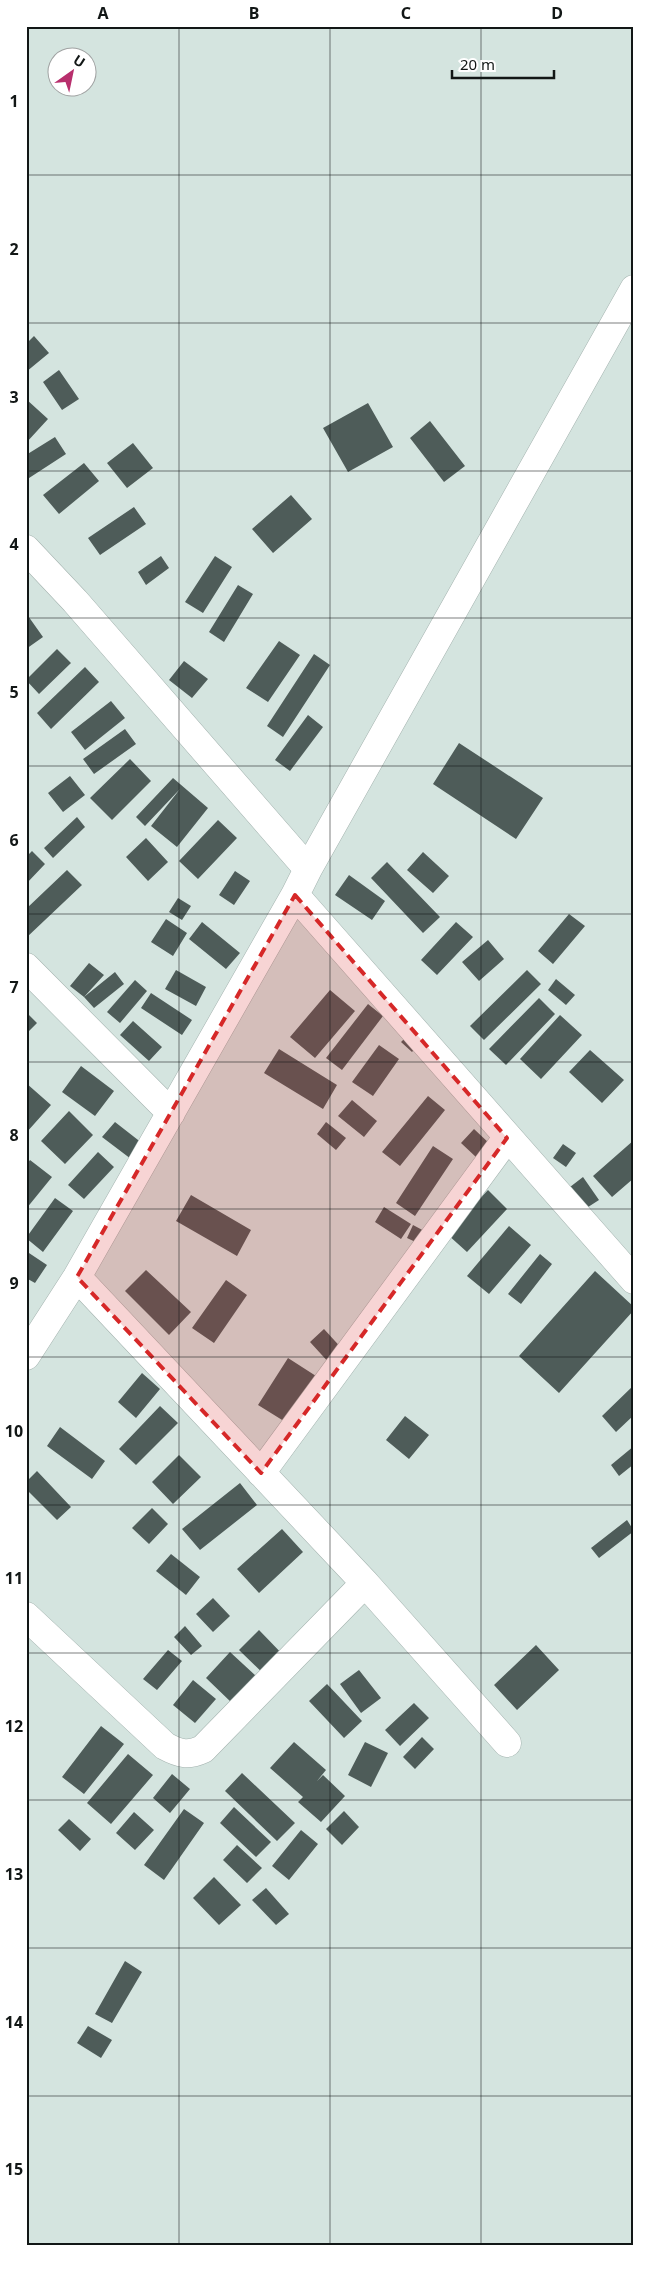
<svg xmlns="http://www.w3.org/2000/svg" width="660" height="2271" viewBox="0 0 660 2271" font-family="'Noto Sans',sans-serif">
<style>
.building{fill:#4e5c59}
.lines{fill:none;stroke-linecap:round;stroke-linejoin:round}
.street-casing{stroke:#a4b3af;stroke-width:29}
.street{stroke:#fff;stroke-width:28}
.marked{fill:#d62828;fill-opacity:0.2;stroke:#d62828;stroke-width:4;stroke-dasharray:10 6;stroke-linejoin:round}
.grid{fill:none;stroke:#121716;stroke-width:1;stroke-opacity:0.55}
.neatline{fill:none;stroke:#121716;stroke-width:2}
.grid-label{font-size:16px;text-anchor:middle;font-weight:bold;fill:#121716}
</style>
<rect width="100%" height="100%" fill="#d4e4df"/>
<path class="building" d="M34,336l15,17 -23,19v-28z
M59,370l20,29 -17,11 -19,-28z
M26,399l22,20 -22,24z
M368,403l25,44 -45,25 -25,-44z
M430,421l35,45 -21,16 -34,-44z
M55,437l11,17 -40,26v-25z
M133,443l20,25 -26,20 -20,-25z
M84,463l15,18 -40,33 -16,-19z
M291,495l21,24 -39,34 -21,-24z
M134,507l12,17 -46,31 -12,-17z
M161,556l8,12 -23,17 -8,-13z
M215,556l17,11 -29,46 -18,-11z
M238,585l15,9 -29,48 -15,-10z
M26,613l17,24 -17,12z
M279,641l21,14 -32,47 -22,-14z
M57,649l14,14 -32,31 -13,-14z
M314,654l16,11 -47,72 -16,-11z
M184,661l24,18 -16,19 -23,-18z
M85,667l14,15 -48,47 -14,-16z
M111,701l14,17 -40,32 -14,-18z
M308,715l15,12 -33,44 -15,-11z
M125,729l11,15 -42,30 -11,-15z
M459,743l84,55 -27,41 -83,-55z
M130,759l21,22 -39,39 -22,-22z
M70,776l15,19 -22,17 -15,-19z
M173,778l35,30 -31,39 -26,-21 29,-37 -35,37 -9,-9z
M77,817l8,10 -32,31 -9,-10z
M218,820l19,18 -39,41 -19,-18z
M146,838l22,24 -20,19 -22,-24z
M32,851l13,13 -19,20v-27z
M423,852l26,24 -16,17 -26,-23z
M387,862l53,55 -17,16 -52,-55z
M67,870l15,15 -56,53v-29z
M235,871l15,10 -16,24 -15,-10z
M349,875l36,26 -13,19 -37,-25z
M178,898l13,8 -9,14 -13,-8z
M569,914l16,12 -32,38 -15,-13z
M166,919l21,14 -14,23 -22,-14z
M202,922l38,31 -14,16 -37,-30z
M456,922l17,15 -36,38 -16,-15z
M488,940l16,19 -25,22 -17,-19z
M89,963l15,12 -20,22 -14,-11z
M176,970l30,17 -10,19 -31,-17z
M527,970l14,14 -57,56 -14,-14z
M115,972l9,12 -30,24 -10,-11z
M556,979l19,16 -9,10 -18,-15z
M135,980l12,11 -27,32 -13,-11z
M330,990l25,21 -40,47 -25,-21z
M151,993l41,27 -10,15 -41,-27z
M539,998l16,16 -49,51 -17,-16z
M368,1004l15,12 -41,54 -16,-12z
M26,1012l11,11 -11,11z
M560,1015l22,20 -41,44 -21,-20z
M133,1021l29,26 -13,14 -29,-26z
M410,1033l10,10 -8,9 -11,-10z
M379,1045l20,14 -26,37 -21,-14z
M279,1049l58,36 -14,24 -59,-36z
M590,1050l34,30 -22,23 -33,-31z
M81,1066l33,25 -19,25 -33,-24z
M26,1083l25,22 -25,28z
M428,1096l17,14 -45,56 -18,-14z
M352,1100l25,21 -13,16 -26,-21z
M69,1111l24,24 -28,29 -24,-23z
M115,1122l32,25 -12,15 -33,-25z
M326,1122l20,16 -10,12 -19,-16z
M474,1129l16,15 -13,14 -16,-15z
M634,1140v38l-22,19 -19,-21z
M563,1144l13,9 -10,14 -13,-9z
M433,1146l20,13 -38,57 -19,-13z
M98,1152l16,15 -30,32 -16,-14z
M30,1160l22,17 -26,32v-44z
M583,1177l16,23 -14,9 -15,-22z
M488,1190l19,19 -40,43 -20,-18z
M191,1195l60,35 -14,26 -61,-35z
M55,1198l18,13 -30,41 -17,-14z
M384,1207l27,17 -10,15 -26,-17z
M413,1225l15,8 -6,12 -15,-7z
M509,1226l22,19 -42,49 -22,-18z
M26,1251l21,14 -12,18 -9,-5z
M540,1254l12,10 -31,40 -13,-10z
M146,1270l45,42 -22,23 -44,-44z
M595,1271l39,36v3l-75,83 -40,-37z
M226,1280l21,15 -33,48 -22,-15z
M324,1329l21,23 -14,13 -21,-23z
M288,1358l28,18 -29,47 -29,-18z
M142,1373l18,16 -24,29 -18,-16z
M634,1385v30l-18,17 -14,-16z
M160,1406l18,17 -42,42 -17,-16z
M405,1416l24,19 -20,24 -23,-19z
M60,1427l45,34 -13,18 -45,-33z
M634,1446v18l-15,12 -8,-11z
M179,1455l22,22 -28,27 -21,-22z
M37,1471l34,36 -14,13 -31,-31v-7z
M240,1483l17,22 -57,45 -18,-21z
M152,1508l16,16 -19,20 -17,-16z
M627,1520l7,11 -35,27 -8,-10z
M282,1529l21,23 -44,41 -22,-24z
M171,1554l29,23 -14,18 -30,-24z
M213,1598l17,18 -17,16 -17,-18z
M185,1626l17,20 -11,9 -17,-18z
M259,1630l29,30 -19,19 -30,-29z
M536,1645l23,25 -42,40 -23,-25z
M168,1650l14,11 -25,29 -14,-11z
M230,1652l27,25 -24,27 -27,-26z
M359,1670l22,28 -20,15 -21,-29z
M193,1680l23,19 -21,24 -22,-18z
M327,1684l35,37 -18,17 -35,-37z
M414,1703l15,15 -29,28 -15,-16z
M101,1726l23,18 -40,50 -22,-17z
M422,1737l12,12 -19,20 -12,-12z
M294,1742l32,28 -9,11 6,-6 22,21 -24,26 -23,-20 5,-5 -33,-29z
M365,1742l23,11 -17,34 -23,-12z
M128,1754l25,21 -42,49 -24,-21z
M242,1773l53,50 -18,18 -52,-50z
M172,1774l18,15 -20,24 -17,-15z
M234,1807l37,35 -15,15 -36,-34z
M184,1809l20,14 -40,57 -20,-15z
M344,1811l15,16 -17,18 -16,-16z
M134,1812l20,18 -19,20 -19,-17z
M69,1819l22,20 -11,12 -22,-21z
M301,1830l17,14 -29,36 -17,-14z
M237,1845l25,23 -15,15 -24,-23z
M214,1877l27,28 -22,20 -26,-27z
M266,1888l23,26 -13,11 -24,-25z
M125,1961l17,11 -30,51 -17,-9z
M88,2026l24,14 -11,18 -24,-15z"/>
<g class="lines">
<defs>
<path id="street" d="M26,549l49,52 233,268
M295,895l339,385
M26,967l145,146
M77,1277l288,306 142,160
M26,1356l51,-79 218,-382 13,-26 326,-580
M261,1473l246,-335
M26,1616l139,130c15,8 23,10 38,3l162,-166"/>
</defs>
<use href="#street" class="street-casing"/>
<use href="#street" class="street"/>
</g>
<path class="marked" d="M295,895l212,243 -246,335 -184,-196z"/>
<path class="grid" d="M179,26v2219M330,26v2219M481,26v2219M26,175h608M26,323h608M26,471h608M26,618h608M26,766h608M26,914h608M26,1062h608M26,1209h608M26,1357h608M26,1505h608M26,1653h608M26,1800h608M26,1948h608M26,2096h608"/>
<rect width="660" height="2271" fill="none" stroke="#ffffff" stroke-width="55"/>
<g transform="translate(72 72) rotate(33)"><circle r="24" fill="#ffffff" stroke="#a0a2a2"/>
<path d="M0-4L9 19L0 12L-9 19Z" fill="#b82f6d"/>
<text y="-8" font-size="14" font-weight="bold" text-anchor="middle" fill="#121716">U</text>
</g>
<path d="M452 70v8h102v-8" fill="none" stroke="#121716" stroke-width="2.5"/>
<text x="460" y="70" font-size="15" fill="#121716" stroke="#ffffff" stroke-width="4" paint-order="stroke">20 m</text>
<rect x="28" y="28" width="604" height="2216" class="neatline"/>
<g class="grid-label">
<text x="103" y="19">A</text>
<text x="254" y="19">B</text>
<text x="406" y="19">C</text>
<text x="557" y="19">D</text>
<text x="14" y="107">1</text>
<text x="14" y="255">2</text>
<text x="14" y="403">3</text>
<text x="14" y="550">4</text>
<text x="14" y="698">5</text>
<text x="14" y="846">6</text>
<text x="14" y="993">7</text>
<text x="14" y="1141">8</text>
<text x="14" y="1289">9</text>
<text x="14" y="1437">10</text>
<text x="14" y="1584">11</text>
<text x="14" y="1732">12</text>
<text x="14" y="1880">13</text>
<text x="14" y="2028">14</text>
<text x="14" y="2175">15</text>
</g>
</svg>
